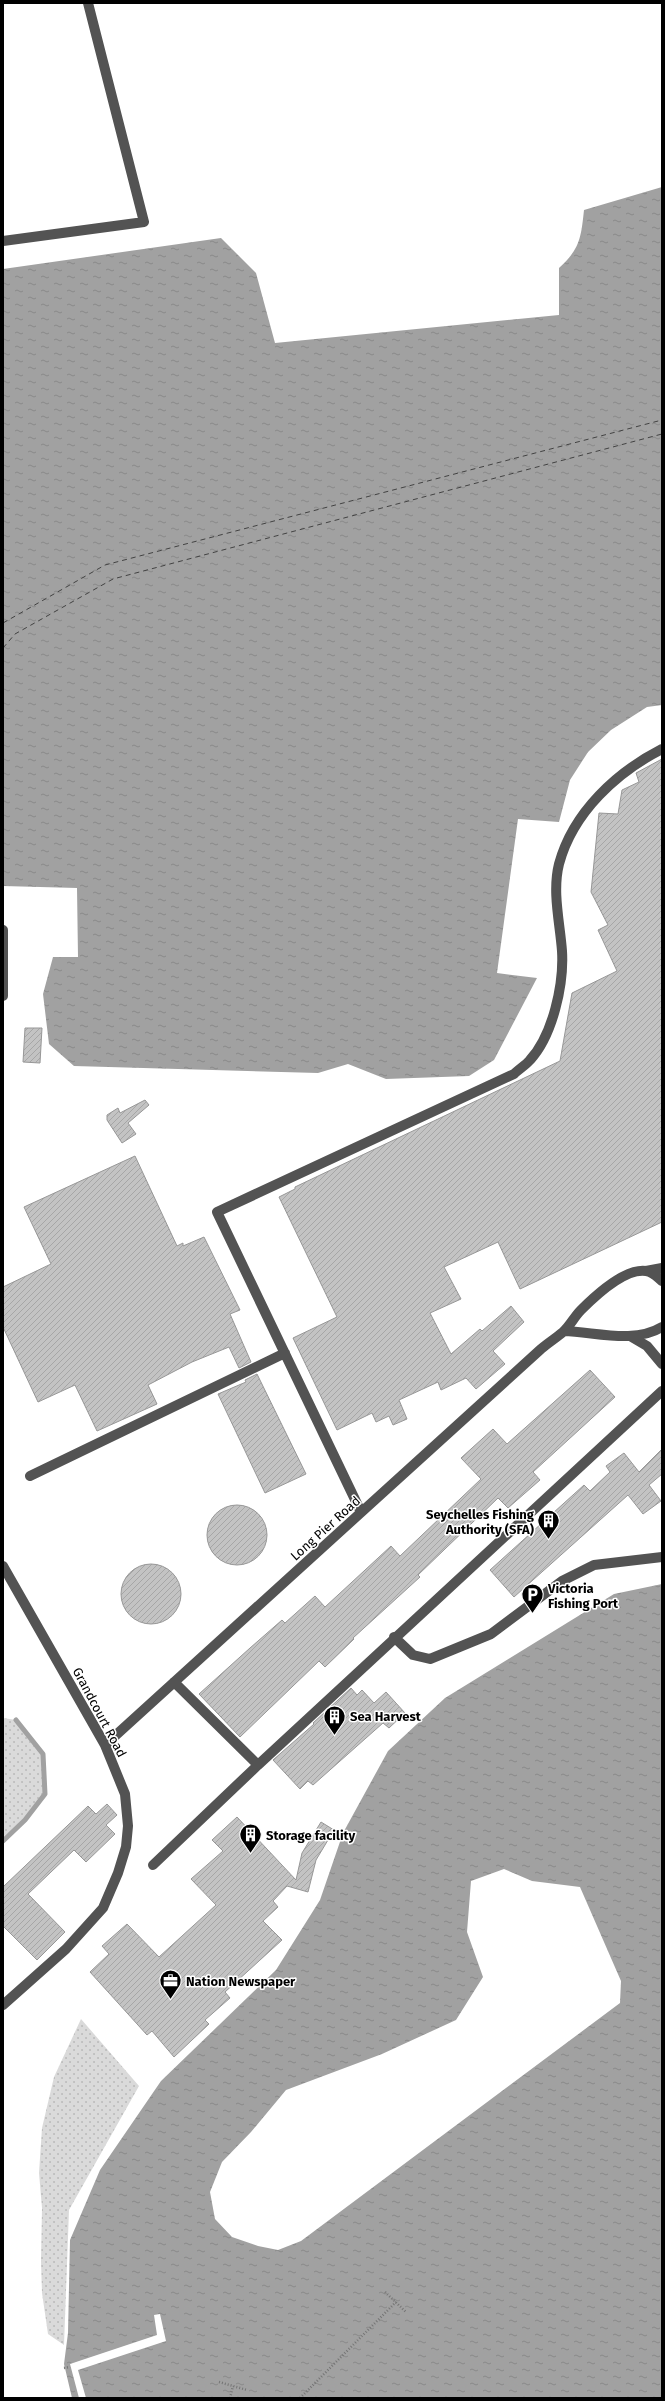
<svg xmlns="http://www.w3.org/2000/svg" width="665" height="2401" viewBox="0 0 665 2401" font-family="'Fira Sans',sans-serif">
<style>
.grass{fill:url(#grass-dots)}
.water{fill:url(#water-ripples);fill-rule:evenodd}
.pier{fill:#fff}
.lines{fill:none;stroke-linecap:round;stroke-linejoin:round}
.stream{stroke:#a1a1a1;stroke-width:5}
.ferry{stroke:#424242;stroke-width:1;stroke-dasharray:5 4;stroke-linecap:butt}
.building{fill:url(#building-hatch);stroke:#979797}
.path{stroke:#757575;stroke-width:2.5;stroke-dasharray:1 2;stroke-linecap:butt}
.minor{stroke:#535353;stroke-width:10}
.labels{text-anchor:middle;stroke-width:3;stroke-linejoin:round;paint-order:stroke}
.poi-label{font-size:13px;font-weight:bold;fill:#000;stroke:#fff;text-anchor:start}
.street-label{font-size:13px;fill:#000;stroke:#fff}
</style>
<defs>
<pattern id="grass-dots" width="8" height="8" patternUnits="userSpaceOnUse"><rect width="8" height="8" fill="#dadada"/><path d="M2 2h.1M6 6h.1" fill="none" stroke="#b9b9b9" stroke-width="1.8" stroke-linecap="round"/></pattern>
<pattern id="water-ripples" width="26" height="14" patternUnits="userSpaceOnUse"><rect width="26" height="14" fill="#a1a1a1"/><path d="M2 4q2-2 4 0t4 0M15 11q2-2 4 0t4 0" fill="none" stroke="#898989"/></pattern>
<pattern id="building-hatch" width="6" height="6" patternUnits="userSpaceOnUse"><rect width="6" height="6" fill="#c3c3c3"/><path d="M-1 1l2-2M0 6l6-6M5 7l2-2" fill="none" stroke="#a6a6a6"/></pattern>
</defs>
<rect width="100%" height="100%" fill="#fff"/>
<path class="grass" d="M3,1718l13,2 27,34 2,40 -20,26 -22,17z
M81,2019l58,67 -70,124 -5,135 -16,-11 -6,-41 -1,-32 1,-53 -3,-35 3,-45 12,-51z"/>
<path class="water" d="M662,187v518l-15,2 -36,23 -23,22 -18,28 -11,42 -41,-3 -21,154 40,5 -43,82 -25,16 -83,3 -38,-15 -30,9 -244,-7 -25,-22 -6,-50 10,-37h25l-1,-69 -74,-2v-617l218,-31 35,35 19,70 284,-28v-47c21,-19 22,-30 25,-58z
M662,1584v814h-590l-8,-34 4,-31 2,-93 30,-70 61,-89 115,-111 44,-70 23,-67 45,-82 57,-53 169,-104zM504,1869l28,12 48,6 41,94 -1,22 -319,238 -23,9 -20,-4 -26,-9 -17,-18 -5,-27 12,-30 29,-30 35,-42 96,-36 74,-34 27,-43 -16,-45 4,-51z"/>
<path class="pier" d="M160,2314l6,27 -88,29 8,28h-7l-9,-34 87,-29 -3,-20z"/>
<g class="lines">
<path class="stream" d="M3,1841l22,-21 20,-26 -2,-40 -27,-34"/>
<path class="ferry" d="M3,623l102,-58 557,-145
M3,648l12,-14 98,-55 549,-145"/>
</g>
<path class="building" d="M662,759v463l-142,67 -22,-47 -54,25 17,32 -31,14 21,41 29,-25 2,2 29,-25 13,16 -31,29 12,13 -29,25 -10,-11 -25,12 -3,-8 -39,18 8,19 -14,6 -4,-9 -13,6 -4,-9 -35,17 -44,-92 44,-21 -58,-120 16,-8v-2l265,-126 12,-68 45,-22 -19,-41 10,-5 -17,-33 8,-79 19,1 4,-24 17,-8 -3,-9z
M25,1028h17l-2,35 -17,-1z
M145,1100l4,5 -21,18 8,11 -14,9 -15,-23v-5l11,-7 2,5z
M135,1156l42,90 6,-3v3l21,-9 36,73 -10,4 21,48 -12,6 -10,-21 -37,15 -44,23 9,19 -60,27 -22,-46 -37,17 -35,-75v-40l48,-23 -27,-57z
M590,1370l25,27 -82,75 7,8 -32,28 -10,-10 -80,77 2,2 -67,61 1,1 -29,28 -6,-6 -79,76 -41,-43 51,-46 32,-28 3,3 30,-27 10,11 66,-61 9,10 81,-77 -20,-21 32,-29 14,15z
M257,1374l49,100 -41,19 -47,-99 28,-12 -1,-2z
M662,1449v25l-13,11 12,16 -18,13 -15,-19 -114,102 -24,-27 94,-85 6,6 20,-19 -4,-6 18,-13 15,19z
M207 1535a30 30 0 1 1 60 0a30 30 0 1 1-60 0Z
M121 1594a30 30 0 1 1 60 0a30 30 0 1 1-60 0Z
M351,1688l6,7 5,-5 12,13 12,-11 19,21 -16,15 -6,-5 -70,62 -5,-4 -8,8 -27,-29 41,-36 -1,-1z
M107,1804l10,11 -11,10 9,9 -29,28 -12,-12 -46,44 37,38 -28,28 -34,-34v-39l85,-81 8,8z
M237,1817l59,63 6,-27 19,-31 13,8 -18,30 -8,32 -21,-6 -14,15 5,6 -15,14 19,19 -57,52 5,6 -25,22 4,4 -35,33 -22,-26 -5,4 -57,-63 19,-18 -7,-8 25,-22 32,33 57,-52 -25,-26 32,-28 -11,-11z"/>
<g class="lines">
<path class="path" d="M385,2292l21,20
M64,2368l6,-1
M219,2382l28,8
M230,2398l3,-12
M300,2398l96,-96"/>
<path class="minor" d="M3,241l141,-19 -56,-219
M3,930v66
M646,1271l16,-3
M564,1331c32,1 70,13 98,-4
M630,1336l17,10 15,18
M30,1476l255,-123
M361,1512l-144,-300 297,-138c5,-5 12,-9 16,-14 23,-25 34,-76 32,-109 -2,-28 -10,-59 -3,-87 14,-52 58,-92 103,-115
M3,1566l102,179 20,49 3,32 -2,21 -8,26 -15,35 -37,41 -63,56
M394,1637l19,18 17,4 61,-25 71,-53 32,-16 68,-8
M174,1682l84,83 404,-374
M105,1745l436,-396c7,-6 15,-11 22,-17 7,-6 11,-15 18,-22 14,-14 44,-42 65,-39 7,1 11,6 16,10
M153,1865l105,-100"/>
</g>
<defs>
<symbol id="building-pin" viewBox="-11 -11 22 30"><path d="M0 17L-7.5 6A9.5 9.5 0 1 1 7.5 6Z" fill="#000" stroke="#fff"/><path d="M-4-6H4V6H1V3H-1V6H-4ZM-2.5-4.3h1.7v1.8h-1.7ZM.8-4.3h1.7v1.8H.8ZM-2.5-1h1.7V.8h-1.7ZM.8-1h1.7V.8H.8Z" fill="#fff"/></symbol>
<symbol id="parking-pin" viewBox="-11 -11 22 30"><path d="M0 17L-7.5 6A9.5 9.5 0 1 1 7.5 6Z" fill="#000" stroke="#fff"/><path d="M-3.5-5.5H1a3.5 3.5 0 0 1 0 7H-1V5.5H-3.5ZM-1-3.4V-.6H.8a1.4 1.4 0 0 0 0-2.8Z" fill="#fff"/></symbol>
<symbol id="office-pin" viewBox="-11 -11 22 30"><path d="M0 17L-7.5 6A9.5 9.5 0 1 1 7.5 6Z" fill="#000" stroke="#fff"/><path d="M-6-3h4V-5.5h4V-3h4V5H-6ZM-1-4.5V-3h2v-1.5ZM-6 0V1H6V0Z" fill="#fff"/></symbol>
</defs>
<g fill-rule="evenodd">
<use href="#building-pin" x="536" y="1508" width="25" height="34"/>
<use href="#parking-pin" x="520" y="1582" width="25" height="34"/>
<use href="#building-pin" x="322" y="1704" width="25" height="34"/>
<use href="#building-pin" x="238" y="1822" width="25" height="34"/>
<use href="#office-pin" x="158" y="1968" width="25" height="34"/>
</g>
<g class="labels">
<g class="poi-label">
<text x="534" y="1519" text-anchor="end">Seychelles Fishing<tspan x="534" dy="15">Authority (SFA)</tspan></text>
<text x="548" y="1593">Victoria<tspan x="548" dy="15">Fishing Port</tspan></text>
<text x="350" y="1721">Sea Harvest</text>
<text x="266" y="1840">Storage facility</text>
<text x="186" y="1986">Nation Newspaper</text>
</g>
<g class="street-label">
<text transform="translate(325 1528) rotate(-42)" y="5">Long Pier Road</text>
<text transform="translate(100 1712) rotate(62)" y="5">Grandcourt Road</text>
</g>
</g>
<rect width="665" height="2401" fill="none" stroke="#000000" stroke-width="8"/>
</svg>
